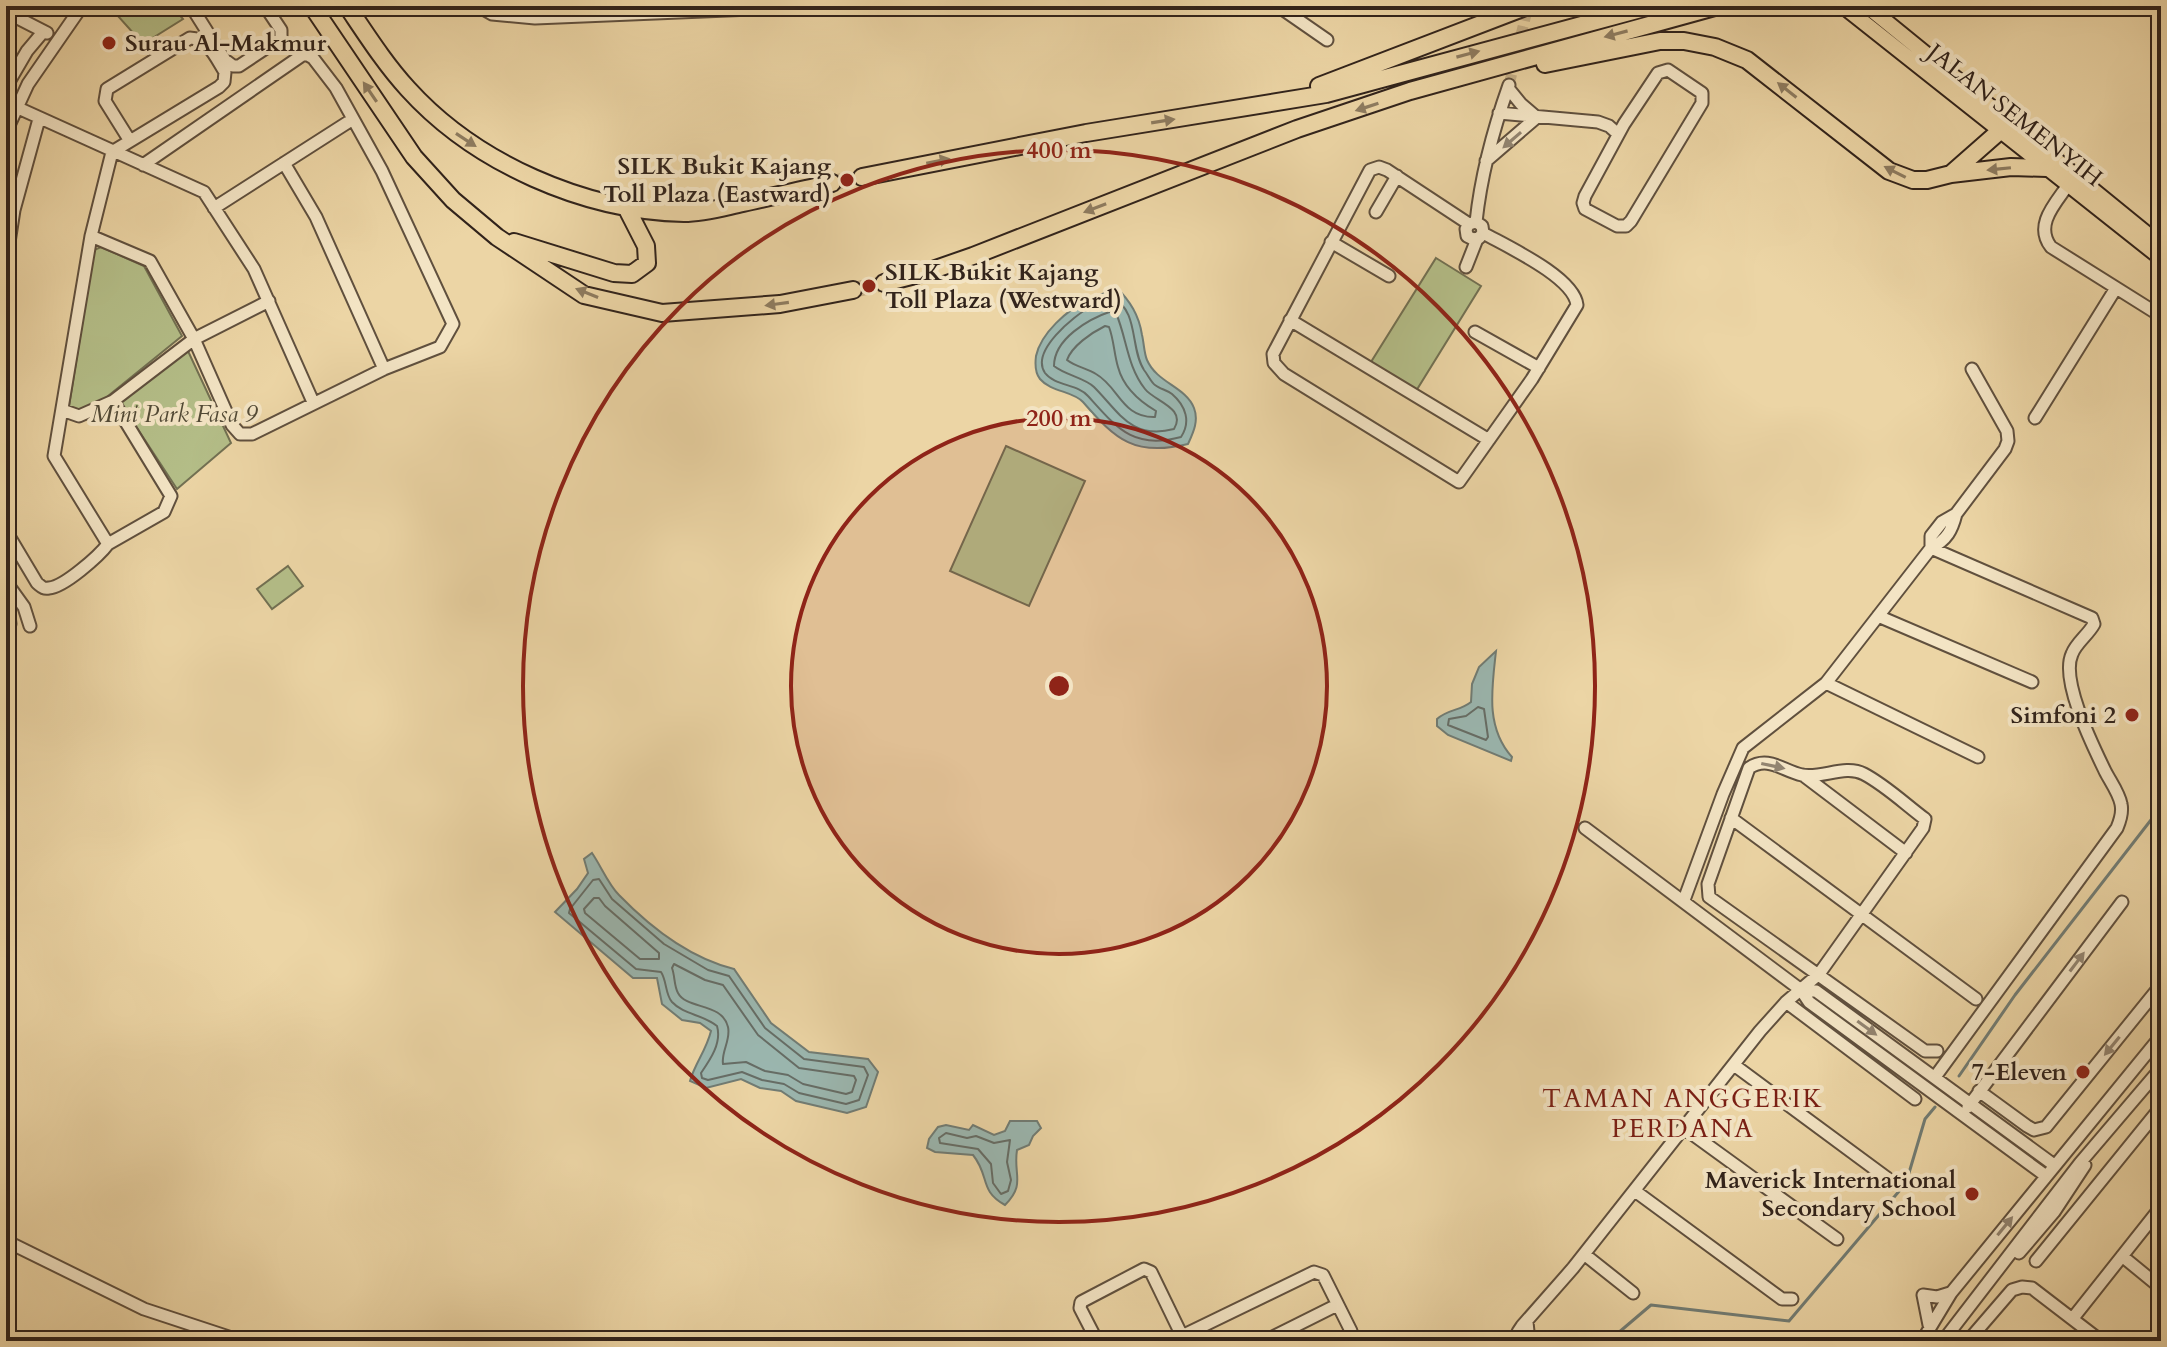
<svg xmlns="http://www.w3.org/2000/svg" width="2167" height="1347" viewBox="0 0 2167 1347" font-family="Cardo,serif">
<style>
.green{fill:#b4be88;stroke:#727052;stroke-width:2}
.water{fill:#9bb7b0;stroke:#717c74;stroke-width:2}
.lines{fill:none;stroke-linecap:round;stroke-linejoin:round}
.shore{stroke:#666d66;stroke-width:2}
.stream{stroke:#717c74;stroke-width:3}
.minor-tunnel{stroke:#c7b189;stroke-width:11;stroke-dasharray:11 5.5;stroke-linecap:butt}
.highway-tunnel{stroke:#c7b189;stroke-width:16;stroke-dasharray:16 8;stroke-linecap:butt}
.minor-casing{stroke:#60503e;stroke-width:15}
.major-casing{stroke:#31231b;stroke-width:18}
.highway-casing{stroke:#31231b;stroke-width:20}
.minor{stroke:#f3e4c4;stroke-width:11}
.major{stroke:#ecd5a5;stroke-width:14}
.highway{stroke:#ecd5a5;stroke-width:16}
.oneway{fill:#8e7c60}
.oneway2{fill:#928470}
.ring{fill:none;stroke:#8f2418;stroke-width:4}
.poi-dot{fill:#8f2418;stroke:#f3e4c4;stroke-width:3}
.labels{text-anchor:middle;stroke-width:8;stroke-linejoin:round;paint-order:stroke}
.poi-label{font-size:24px;font-weight:bold;fill:#31231b;stroke:#f3e4c4;text-anchor:end}
.street-label{font-size:24px;fill:#31231b;stroke:#f3e4c4}
.park-label{font-size:24px;font-style:italic;fill:#524a36;stroke:#f3e4c4}
.neighbourhood-label{font-size:26px;letter-spacing:2px;fill:#7a1f14;stroke:#f3e4c4}
.centre{fill:#8f2418;stroke:#f3e4c4;stroke-width:4}
.ring-label{font-size:24px;text-anchor:middle;font-weight:bold;fill:#8f2418;stroke:#f3e4c4;stroke-width:8;stroke-linejoin:round;paint-order:stroke}
</style>
<rect width="100%" height="100%" fill="#ecd5a5"/>
<filter id="stains"><feTurbulence type="fractalNoise" baseFrequency=".0025" numOctaves="4"/><feColorMatrix values="0 0 0 0 .2 0 0 0 0 .09 0 0 0 0 .02 0 0 0 .5 -.17"/></filter>
<radialGradient id="worn" r=".72"><stop offset=".6" stop-color="#630" stop-opacity="0"/><stop offset="1" stop-color="#630" stop-opacity=".3"/></radialGradient>
<path class="green" d="M109,6h63l11,13 -40,25z
M101,247l43,19 38,70 -90,73 -16,2 -7,-5 25,-156z
M1436,258l45,28 -65,105 -45,-29z
M188,351l43,92 -54,46 -57,-87z
M1006,446l79,35 -56,125 -79,-35z
M288,566l15,20 -31,23 -15,-20z"/>
<path class="water" d="M1116,287c14,14 23,28 26,48 2,8 2,18 5,25 10,23 39,27 47,48 5,13 -1,25 -6,36 -53,13 -72,-4 -105,-42 -10,-11 -32,-10 -43,-23 -5,-6 -5,-15 -4,-23 5,-23 31,-46 52,-56 10,-5 19,-7 28,-13z
M1496,651c-4,37 -11,76 16,106l-1,4 -63,-26 -11,-9v-7c11,-10 23,-8 34,-17l1,-18 7,-17z
M592,853c9,13 16,31 27,42 31,32 71,63 115,74l37,54 38,29 59,7 10,13 -12,35 -19,6 -51,-12 -15,-10 -21,-3 -19,-9 -35,9 -16,-7c5,-18 16,-30 21,-50l-11,-8 -18,-3 -20,-16 -5,-26h-24l-78,-66 22,-23 11,-16 -4,-14z
M1010,1121h27l4,7 -8,8 -4,9 -12,5c-4,25 9,34 -12,55 -26,-14 -15,-29 -32,-50l-38,-3 -8,-4 2,-9 9,-12 8,-2 23,5 4,-5 21,10 11,-4z"/>
<g class="lines">
<path class="shore" d="M1113,298c26,13 17,51 31,72 4,5 7,12 11,15 5,4 12,5 17,9 14,12 19,28 9,43 -48,13 -64,-9 -93,-41 -10,-12 -33,-10 -43,-23 -15,-22 29,-57 45,-66 8,-3 16,-4 23,-9z
M1112,311l4,2c11,26 11,53 29,76 9,12 42,19 29,40 -43,11 -55,-17 -80,-42 -9,-9 -29,-12 -40,-21 0,-27 34,-47 58,-55z
M1105,326l4,1c5,13 5,27 9,40 5,19 21,34 38,44l-1,6c-33,1 -36,-30 -59,-43 -9,-6 -20,-7 -29,-14 5,-14 24,-27 38,-34z
M1478,707l6,2 4,28 -2,3 -38,-15 1,-6 17,-3z
M599,879l13,20 52,45 44,26 21,6 36,52 39,31 60,8 4,8 -9,25 -13,4 -47,-11 -15,-9 -22,-4 -20,-8 -34,8 -6,-2 -1,-5c9,-13 21,-30 16,-47 -15,-12 -33,-11 -45,-24 -7,-8 -5,-21 -11,-30l-25,-3 -67,-56 1,-4 23,-29z
M594,898h5l6,8 54,47v6h-19l-55,-46 -1,-4z
M674,964l31,16 18,5 35,50 41,33 55,8 2,4 -4,12 -6,2 -43,-10 -15,-9 -23,-4 -19,-9 -23,2c-2,-12 8,-24 5,-37 -6,-25 -41,-17 -50,-34 -4,-7 -3,-17 -6,-25z
M946,1133l21,5 9,-2 18,7 16,-3 -3,22 4,18 -3,11 -7,3 -8,-11 -2,-19 -13,-15 -38,-6 -1,-5z"/>
<path class="stream" d="M1959,1076l56,-81 146,-188
M1574,1341l37,-2 40,-34 138,16 117,-138 19,-64 10,-12"/>
<path class="minor-tunnel" d="M1509,85l19,-79"/>
<path class="highway-tunnel" d="M832,183l30,-6
M853,290l31,-7"/>
<defs>
<path id="minor" d="M191,6l34,54 8,6h6l42,-28v-8l-16,-24
M478,6l14,8 43,4 291,-12
M1278,6l49,34
M6,12l41,21
M1668,70l34,23v10l-71,118 -5,5h-9l-32,-17 -2,-6 2,-7 39,-72 34,-51z
M6,87l21,-36 16,-19
M1508,88l13,16 14,12
M16,107l188,85 50,77 59,133
M1499,113l99,9 11,4 9,8
M6,132l22,-48 54,-78
M1486,161l51,-44
M284,163l32,54 68,152
M2068,185c-13,19 -34,40 -17,62l110,69
M214,208l139,-89
M1376,212l21,-36
M1476,222l-7,2 -3,5 1,7 6,3 6,-1 4,-5 -1,-7 -6,-4c5,-47 17,-92 33,-137
M1469,224l-82,-54 -8,-3 -9,3 -97,184 1,9 10,11 175,108 73,-103 45,-74c-3,-28 -71,-59 -94,-72
M91,236l59,25 44,78 38,86 8,9h12l132,-65 56,-22 13,-23 -71,-153 -46,-83 -23,-30 -7,-4 -5,2 -158,109
M1331,242l58,34
M6,262l8,-52 25,-91
M1466,267l11,-28
M1290,320l199,120
M1475,332l64,36
M113,401l58,95 -7,16 -56,32 -54,-88 37,-220 21,-84 107,-65 5,-5 1,-10c-9,-14 -17,-34 -35,-34l-83,51 -2,12 25,40
M62,410l17,6 34,-15 81,-62 75,-38
M2035,418l81,-130
M6,531l31,52c5,4 6,6 12,5 15,-1 50,-32 59,-44
M1931,548l161,70 2,6c-6,11 -18,19 -22,30 -12,26 21,92 33,117 5,10 14,22 16,33 2,9 -1,17 -4,24l-182,249
M1931,548v-12l11,-14 14,-8 49,-65 3,-8 -1,-10 -35,-62
M6,582l18,25 6,19
M6,589l4,35
M1878,616l154,66
M1826,683l152,74
M1803,775l103,78
M1731,818l245,181
M1585,828l216,162 8,12 237,174
M1684,900l39,-106 20,-46 83,-65 105,-135c16,-8 21,-18 25,-34
M1801,990l15,1 238,174
M1786,1002l129,97
M1734,1065l153,113
M1979,1091l48,35 7,4 12,-3 115,-142
M1968,1107l154,-205
M1684,1128l153,111
M1635,1191l147,108h10
M6,1241l138,68 97,32
M2019,1253l35,-41 31,-47
M1584,1254l49,39
M2122,1256l39,32
M2036,1261l125,-154
M2073,1318l88,-111
M1527,1322l2,19
M1929,1325l-6,-30 14,2 13,-4
M1182,1336l132,-64 9,3 28,56 -4,10
M1097,1341l-17,-33 1,-6 63,-33 7,3 33,68
M1265,1341l72,-36
M1518,1341v-9l4,-6 51,-58 187,-237 26,-29 33,-28 104,-146 2,-9c-20,-15 -40,-34 -61,-45 -19,-10 -42,5 -62,1 -19,-4 -34,-20 -53,-7l-41,116 1,13 216,154h12
M1922,1341l29,-48 210,-257
M1943,1341l137,-178 81,-95
M1968,1341l44,-51 10,-3 10,1 69,53"/>
<path id="major" d="M1843,6l318,252
M1867,6l291,237"/>
<path id="highway" d="M312,6l102,151 39,43 44,37 87,58 78,18 118,-9 73,-14
M347,6c19,28 38,58 61,83 67,74 176,122 276,124 20,0 40,-6 59,-10 30,-7 60,-13 89,-20
M1545,64l115,-23h24l31,6 32,13 142,111 24,9h14l24,-6 60,-7 36,1
M1319,86l209,-80
M1952,173l58,-51
M862,177l224,-44 240,-39 326,-88
M514,242l100,31 18,1 15,-11 -1,-17 -20,-39
M884,283l43,-11 46,-16 324,-127 113,-38 308,-85"/>
</defs>
<use href="#minor" class="minor-casing"/>
<use href="#major" class="major-casing"/>
<use href="#highway" class="highway-casing"/>
<use href="#minor" class="minor"/>
<use href="#major" class="major"/>
<use href="#highway" class="highway"/>
</g>
<defs><path id="oneway-solid" d="M-6-.8H1V-3.2L6.5 0L1 3.2V.8H-6Z" transform="scale(2)"/></defs>
<g class="oneway">
<use href="#oneway-solid" transform="translate(1616 34) rotate(165)"/>
<use href="#oneway-solid" transform="translate(1468 54) rotate(-15)"/>
<use href="#oneway-solid" transform="translate(1787 90) rotate(-142)"/>
<use href="#oneway-solid" transform="translate(370 92) rotate(-124)"/>
<use href="#oneway-solid" transform="translate(1367 107) rotate(162)"/>
<use href="#oneway-solid" transform="translate(1163 121) rotate(-9)"/>
<use href="#oneway-solid" transform="translate(466 140) rotate(33)"/>
<use href="#oneway-solid" transform="translate(938 161) rotate(-11)"/>
<use href="#oneway-solid" transform="translate(1999 169) rotate(174)"/>
<use href="#oneway-solid" transform="translate(1895 172) rotate(-153)"/>
<use href="#oneway-solid" transform="translate(1095 208) rotate(159)"/>
<use href="#oneway-solid" transform="translate(587 293) rotate(-158)"/>
<use href="#oneway-solid" transform="translate(777 304) rotate(172)"/>
</g>
<g class="oneway2">
<use href="#oneway-solid" transform="translate(1512 140) rotate(139)"/>
<use href="#oneway-solid" transform="translate(1773 766) rotate(12)"/>
<use href="#oneway-solid" transform="translate(2077 962) rotate(-53)"/>
<use href="#oneway-solid" transform="translate(1867 1028) rotate(36)"/>
<use href="#oneway-solid" transform="translate(2112 1046) rotate(129)"/>
<use href="#oneway-solid" transform="translate(2005 1226) rotate(-51)"/>
</g>
<circle cx="1059" cy="686" r="268" fill="#8f2418" fill-opacity=".12"/>
<g class="ring">
<circle cx="1059" cy="686" r="268"/>
<circle cx="1059" cy="686" r="536"/>
</g>
<g class="poi-dot">
<circle cx="109" cy="43" r="8"/>
<circle cx="847" cy="180" r="8"/>
<circle cx="869" cy="286" r="8"/>
<circle cx="2132" cy="715" r="8"/>
<circle cx="2083" cy="1072" r="8"/>
<circle cx="1972" cy="1194" r="8"/>
</g>
<g class="labels">
<g class="poi-label">
<text x="125" y="51" text-anchor="start">Surau Al-Makmur</text>
<text x="831" y="174">SILK Bukit Kajang<tspan x="831" dy="28">Toll Plaza (Eastward)</tspan></text>
<text x="885" y="280" text-anchor="start">SILK Bukit Kajang<tspan x="885" dy="28">Toll Plaza (Westward)</tspan></text>
<text x="2116" y="723">Simfoni 2</text>
<text x="2067" y="1080">7-Eleven</text>
<text x="1956" y="1188">Maverick International<tspan x="1956" dy="28">Secondary School</tspan></text>
</g>
<g class="street-label">
<text transform="translate(2015 115) rotate(38)" y="8">JALAN SEMENYIH</text>
</g>
<g class="park-label">
<text x="174" y="422">Mini Park Fasa 9</text>
</g>
<g class="neighbourhood-label">
<text x="1683" y="1107">TAMAN ANGGERIK<tspan x="1683" dy="30">PERDANA</tspan></text>
</g>
</g>
<circle cx="1059" cy="686" r="12" class="centre"/>
<g class="ring-label">
<text x="1059" y="158">400 m</text>
<text x="1059" y="426">200 m</text>
</g>
<rect width="2167" height="1347" fill="none" stroke="#ecd5a5" stroke-width="32"/>
<rect x="8" y="8" width="2151" height="1331" fill="none" stroke="#31231b" stroke-width="4"/>
<rect x="16" y="16" width="2135" height="1315" fill="none" stroke="#31231b" stroke-width="2"/>
<rect width="100%" height="100%" filter="url(#stains)"/>
<rect width="100%" height="100%" fill="url(#worn)"/>
</svg>
